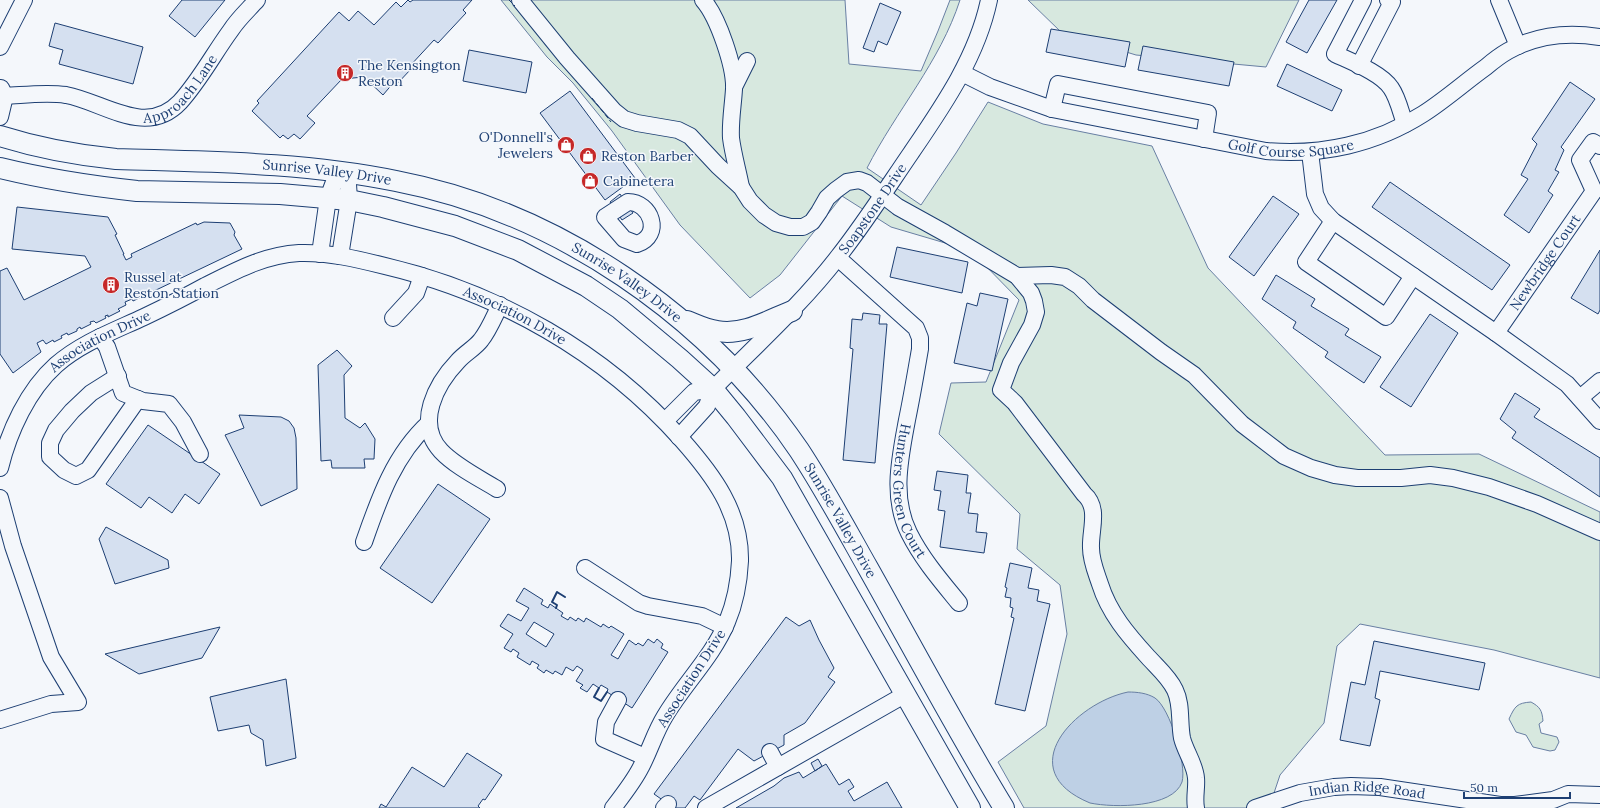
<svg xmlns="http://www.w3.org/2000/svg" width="1600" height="808" viewBox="0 0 1600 808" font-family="Lora,serif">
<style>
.green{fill:#d7e8df;stroke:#687fa3}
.water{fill:#bed0e5;stroke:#687fa3}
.building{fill:#d5e0f0;stroke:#1d3f73;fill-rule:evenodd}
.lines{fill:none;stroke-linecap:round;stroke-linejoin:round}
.minor-casing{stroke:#1d3f73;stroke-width:18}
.major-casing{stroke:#1d3f73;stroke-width:22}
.minor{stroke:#f4f7fb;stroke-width:16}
.major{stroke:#f4f7fb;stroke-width:20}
.fence{stroke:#1d3f73;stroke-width:1;stroke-dasharray:5 2;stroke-linecap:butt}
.wall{stroke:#1d3f73;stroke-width:2}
.labels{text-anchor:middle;stroke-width:3;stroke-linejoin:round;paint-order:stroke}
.poi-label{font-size:14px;fill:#1d3f73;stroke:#f4f7fb;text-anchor:start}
.street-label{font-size:14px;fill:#1d3f73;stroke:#f4f7fb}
</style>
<rect width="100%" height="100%" fill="#f4f7fb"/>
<path class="green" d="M501,0h344l4,64 72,7 17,-40 12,-31h10c-20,62 -64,111 -93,168l54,37 35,-52 32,-51 55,22 109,22 56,122 177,187 94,-1 121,58v166l-106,-28 -134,-26 -23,22 -13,77 -44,52 -11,33h-245l-26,-46 48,-36 21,-92 -7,-49 -43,-36 3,-35 -81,-80 12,-51 35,-1 33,-82 -41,-42 -26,-13 -61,-18 -49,-31 -62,79 -30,23 -70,-73 -68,-94 -39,-48 -26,-26z
M1028,0h271l-33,67 -130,-12 -75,-23z
M1531,702c9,5 11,8 12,19l-4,3 2,9 16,4 2,5 -4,8 -5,1 -17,-4 -7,-12 -10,-3 -7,-13c6,-13 8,-16 22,-17z"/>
<path class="water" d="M1128,692c9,0 19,1 27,6 15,10 32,67 27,84 -9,26 -68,26 -92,21 -80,-33 -15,-100 38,-111z"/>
<path class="building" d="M182,0h43l-30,37 -26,-21z
M408,0l2,2 3,-2h59l-9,10 3,3 -28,30 -4,-3 -25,27 2,2 -15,16 -2,-3 -11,13 -19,-18 -22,2 -35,37 8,7 -15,16 -6,-5 -6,5 -5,-4 -3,3 -28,-27 7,-8 -2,-2 82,-89 10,9 9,-10 16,14 22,-23 5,5z
M1309,0h28l-30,53 -21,-11z
M880,3l21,9 -14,33 -9,-4 -4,11 -11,-4z
M55,23l88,24 -10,37 -74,-20 4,-14 -14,-4z
M1051,29l79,13 -5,25 -79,-15z
M1143,46l91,16 -5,24 -91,-16z
M469,50l63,12 -6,31 -63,-12z
M1287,64l55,26 -10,21 -55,-25z
M1570,82l25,17 -34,48 3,3 -9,20 4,2 -11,19 5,4 -24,38 -25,-18 24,-36 -7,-4 16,-31 -5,-5z
M570,91l65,87 -30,22 -65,-87z
M1390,182l120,83 -18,25 -120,-83z
M620,194l13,19 -11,7 -12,-18z
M1273,196l26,18 -45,62 -25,-19z
M17,207l91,10 9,17 -2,1 9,19h-1l3,6 6,-3 -1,-3 65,-31 1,2 7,-3 26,1 5,9 -1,3 8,14 -109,52 -1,-2 -7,3 1,3 -8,4 2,2 -12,6v-2l-3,1 1,2 -10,5 -2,-2 -4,1 1,2 -10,5 -1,-2 -3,2v2l-9,4 -1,-2 -6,3 1,2 -8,4 -1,-2 -7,4 -3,-4 -6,3 4,9 -28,21 -13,-19v-83l7,-3 17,32 67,-33 -6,-11 -73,-7z
M897,247l71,15 -6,31 -72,-16z
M1600,250v60l-2,4 -27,-16z
M1276,275l39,24 -4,7 38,23 -4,6 36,22 -17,26 -39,-26 3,-5 -35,-24 3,-6 -34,-23z
M980,293l28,6 -16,72 -38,-8 13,-60 10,3z
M863,313l17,2 -1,9h8l-12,139 -32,-3 10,-111 -3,-1 2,-29 10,1z
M1430,314l28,19 -47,74 -31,-20z
M337,350l15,16 -8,9 1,43 15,10 5,-5 10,16 -1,20h-10l1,9h-33l-1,-8 -10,1 -3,-96z
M1515,393l25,16 -6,8 66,41v39l-88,-59 4,-6 -16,-13z
M239,415l42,2 8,4 5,7 2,10 1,51 -36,17 -36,-71 19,-7z
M148,425l72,49 -21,30 -14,-10 -13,19 -23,-16 -8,11 -35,-24z
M937,471l31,4 -2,18h5l-3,20 10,1 -2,18 11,1 -3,20 -44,-6 5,-36 -7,-1 3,-19 -7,-1z
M438,484l52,35 -58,84 -52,-35z
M106,527l62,33 1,8 -54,16 -16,-45z
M1010,563l22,5 -4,20 11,2 -2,11 13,3 -25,107 -30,-7 19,-86 -3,-1 2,-9 -3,-1 1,-9 -6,-1 2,-9 -2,-1z
M524,588l19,12 -2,4 7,4 2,-4 13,9 -2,3 7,4 2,-3 6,4 2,-3 6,4 2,-4 15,9 2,-3 6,4 2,-2 13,8 -13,21 7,4 11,-19 7,5 2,-2 5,3 5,-7 6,4 3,-4 6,5 -2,4 7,4 -36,56 -25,-16 1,-3 -7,-4 -2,3 -6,-4 -6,8 -7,-4 3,-3 -7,-4 7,-11 -6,-4 -4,5 -7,-4 -4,8 -7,-4 -2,3 -7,-4 -2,3 -7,-5 2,-3 -7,-4 -2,4 -13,-8 2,-4 -6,-4 -2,3 -7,-4 9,-14 -13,-8 8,-12 13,7 8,-13 -13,-7zM534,622l20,12 -8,13 -20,-13z
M786,617l13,9 11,-6 9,20 15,28 -6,9 7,5 -30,41 -21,12v10l-30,16 -16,-12 -38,51 -6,-4 -9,12h-11l-20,-14z
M220,627l-18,31 -63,16 -34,-20z
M1374,641l111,22 -6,27 -99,-19 -5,27 5,2 -10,46 -30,-6 11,-58 14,3z
M286,679l10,79 -30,8 -3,-26 -12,-7 -2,-8 -31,6 -8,-34z
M467,753l35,22 -17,25 -2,-1 -5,7 2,2h-101l2,-4 5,3 26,-40 32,20z
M818,759l4,7 -7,5 -4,-8z
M826,764l13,21 10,-6 5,8 -6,4 6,10 33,-19 15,26h-166l38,-22 10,-8 15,-6 4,6z"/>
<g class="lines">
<defs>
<g id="minor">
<path d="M520,0l47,58 47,53 10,8 13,4 41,7 12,6 28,30 23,21 9,14 14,14 12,8 14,4h13l9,-5 7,-10 8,-14 9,-8 11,-8 12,-2 8,3 31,24 47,26 72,43 14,17 3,8 2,11 -4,13 -21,38 -10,27 14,13 69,91c16,14 6,36 7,54 0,13 5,24 9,36 9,29 28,51 48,73 9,10 21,20 27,33 7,14 4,32 7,48 3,13 13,26 14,40 1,10 -2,19 0,30"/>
<path d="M703,0c15,17 32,67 31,89 -1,17 -4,33 -3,49 2,16 7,33 10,49"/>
<path d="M1363,0l-28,54c17,8 46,19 56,34 7,10 10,25 14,36"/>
<path d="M1499,0l19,46"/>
<path d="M0,47l24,-47"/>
<path d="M1359,66l33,-64 -4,-2"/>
<path id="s1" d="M962,73l28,14 62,22 214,42c55,5 110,-7 157,-37 22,-14 42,-32 63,-47 7,-6 15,-12 22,-16 28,-16 61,-19 92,-14"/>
<path d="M734,87l13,-26"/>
<path id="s2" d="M5,96c20,-1 41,-4 61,-1 38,7 80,43 114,7 20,-22 34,-49 51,-72 7,-11 17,-20 26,-30"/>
<path d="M1052,109l6,-25 150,29 -4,26"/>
<path d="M0,117l5,-21 -4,-8"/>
<path d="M1310,152l5,42 6,14 12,13 163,112 71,51 33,37"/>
<path d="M1594,191l-14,-31 13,-18 7,4"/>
<path d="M628,202c23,0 35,33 9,42l-13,-5 -19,-22z"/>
<path d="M1333,221l-27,41 80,55 27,-41"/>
<path d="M320,254l8,-56 6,-16 8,-10 6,12 1,16 -9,56"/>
<path id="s3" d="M838,258l78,70 4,10v11c-4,23 -8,47 -13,71 -7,38 -16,77 2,113 13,26 32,48 50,70"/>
<path d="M1017,276l34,-1 14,2 14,9 14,14 68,52 33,23 48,49 42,32 27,12 24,7 22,3h44l29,-3 23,3 36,9 48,17 63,28"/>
<path d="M393,318l23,-25 6,-17"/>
<path id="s4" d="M1496,333l98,-142"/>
<path d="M100,337l7,10 16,46 20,8 26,3 14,18 17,32"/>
<path d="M118,376l-27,17 -19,18 -16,19 -6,13v14l14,13 12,6 12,-6 50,-71"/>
<path d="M1580,398l20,-17"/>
<path d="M665,421l29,-29 19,-3"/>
<path id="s5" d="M679,437l28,-31 6,-17c42,-43 88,-84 125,-132 26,-33 49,-69 73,-104 32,-47 66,-96 78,-153"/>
<path id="s6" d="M0,468c9,-37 28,-78 56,-103 25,-22 58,-34 88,-48 21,-10 41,-20 61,-31 30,-15 59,-31 94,-33 29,-1 58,6 86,13 114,27 219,86 297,174 31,35 59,72 58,121 -1,21 -5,42 -13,61 -14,34 -43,62 -62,94 -10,16 -15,34 -24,51 -7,14 -18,28 -28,41"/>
<path d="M497,489c-18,-11 -42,-23 -56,-38 -26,-28 -5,-67 17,-90 7,-8 17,-13 23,-21 8,-10 13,-23 19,-35"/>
<path d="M0,498l13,48 38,111 27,45 -27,2 -51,16"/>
<path d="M364,542c15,-43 30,-87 65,-119"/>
<path d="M585,568l54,35 9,3 54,10 23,11"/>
<path d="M618,700l-12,22 -2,17 41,18"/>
<path d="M770,752l8,15"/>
<path d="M664,808l4,-4"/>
<path d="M706,808l200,-114"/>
<path id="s7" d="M1255,808l45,-15 34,-6 17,-1 29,1 120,18h15l38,-5 15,-6 32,1"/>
</g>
<g id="major">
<path id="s8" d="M0,136c38,12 76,19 116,23 94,3 187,3 280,22 161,31 311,134 403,269 25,38 47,79 69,118 45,80 88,161 136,240"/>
<path d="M0,168c45,11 90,18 137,23l143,3 69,6 34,7 72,19 63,24 68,36 34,23 60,50 33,30 23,28 46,61 188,330"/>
<path d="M687,321c10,4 20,9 30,10 26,5 52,-11 75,-20"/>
</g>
</defs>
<use href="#minor" class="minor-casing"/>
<use href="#major" class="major-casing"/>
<use href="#minor" class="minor"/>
<use href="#major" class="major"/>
<path class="fence" d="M509,0l6,6
M592,98l19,24"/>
<path class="wall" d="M556,608l1,-3 -5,-3 5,-10 8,5
M599,688l-5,9 7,4 6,-9"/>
</g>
<defs>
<symbol id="building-disc" viewBox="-11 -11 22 22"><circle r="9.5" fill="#c62828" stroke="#f4f7fb"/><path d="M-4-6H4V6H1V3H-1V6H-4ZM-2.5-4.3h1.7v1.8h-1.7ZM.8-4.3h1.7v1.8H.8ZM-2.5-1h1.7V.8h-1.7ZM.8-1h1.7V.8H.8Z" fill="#fff"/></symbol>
<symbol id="shop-disc" viewBox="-11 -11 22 22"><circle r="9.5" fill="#c62828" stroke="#f4f7fb"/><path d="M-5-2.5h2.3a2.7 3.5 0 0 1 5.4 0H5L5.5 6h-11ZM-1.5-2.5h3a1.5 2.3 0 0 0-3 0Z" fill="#fff"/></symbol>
</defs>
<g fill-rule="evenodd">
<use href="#building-disc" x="335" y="63" width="20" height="20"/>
<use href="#shop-disc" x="556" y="135" width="20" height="20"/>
<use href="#shop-disc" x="578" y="146" width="20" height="20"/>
<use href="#shop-disc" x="580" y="171" width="20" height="20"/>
<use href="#building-disc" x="101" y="275" width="20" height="20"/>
</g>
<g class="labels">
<g class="poi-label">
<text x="358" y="70">The Kensington<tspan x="358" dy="16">Reston</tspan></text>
<text x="553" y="142" text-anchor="end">O'Donnell's<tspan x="553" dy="16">Jewelers</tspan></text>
<text x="601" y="161">Reston Barber</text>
<text x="603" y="186">Cabinetera</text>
<text x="124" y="282">Russel at<tspan x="124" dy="16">Reston Station</tspan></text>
</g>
<g class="street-label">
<text dy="5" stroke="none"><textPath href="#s2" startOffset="191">Approach Lane</textPath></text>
<text dy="5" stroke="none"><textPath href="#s1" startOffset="340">Golf Course Square</textPath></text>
<text dy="5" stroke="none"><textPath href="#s8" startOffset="330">Sunrise Valley Drive</textPath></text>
<text dy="5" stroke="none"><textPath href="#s5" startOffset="301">Soapstone Drive</textPath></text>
<text dy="5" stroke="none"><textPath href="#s4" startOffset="86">Newbridge Court</textPath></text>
<text dy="5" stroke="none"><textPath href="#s8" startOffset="654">Sunrise Valley Drive</textPath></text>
<text dy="5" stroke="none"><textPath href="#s6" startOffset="615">Association Drive</textPath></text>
<text dy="5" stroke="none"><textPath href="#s6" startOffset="169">Association Drive</textPath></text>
<text dy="5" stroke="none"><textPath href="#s3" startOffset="272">Hunters Green Court</textPath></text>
<text dy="5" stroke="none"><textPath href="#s8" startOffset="978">Sunrise Valley Drive</textPath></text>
<text transform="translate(691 678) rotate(-57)" y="5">Association Drive</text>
<text dy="5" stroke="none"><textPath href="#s7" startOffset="115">Indian Ridge Road</textPath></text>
</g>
</g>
<path d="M1464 792v6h106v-6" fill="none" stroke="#1d3f73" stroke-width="2"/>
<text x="1470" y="792" font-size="12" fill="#1d3f73" stroke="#f4f7fb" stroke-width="3" paint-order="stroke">50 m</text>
</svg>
